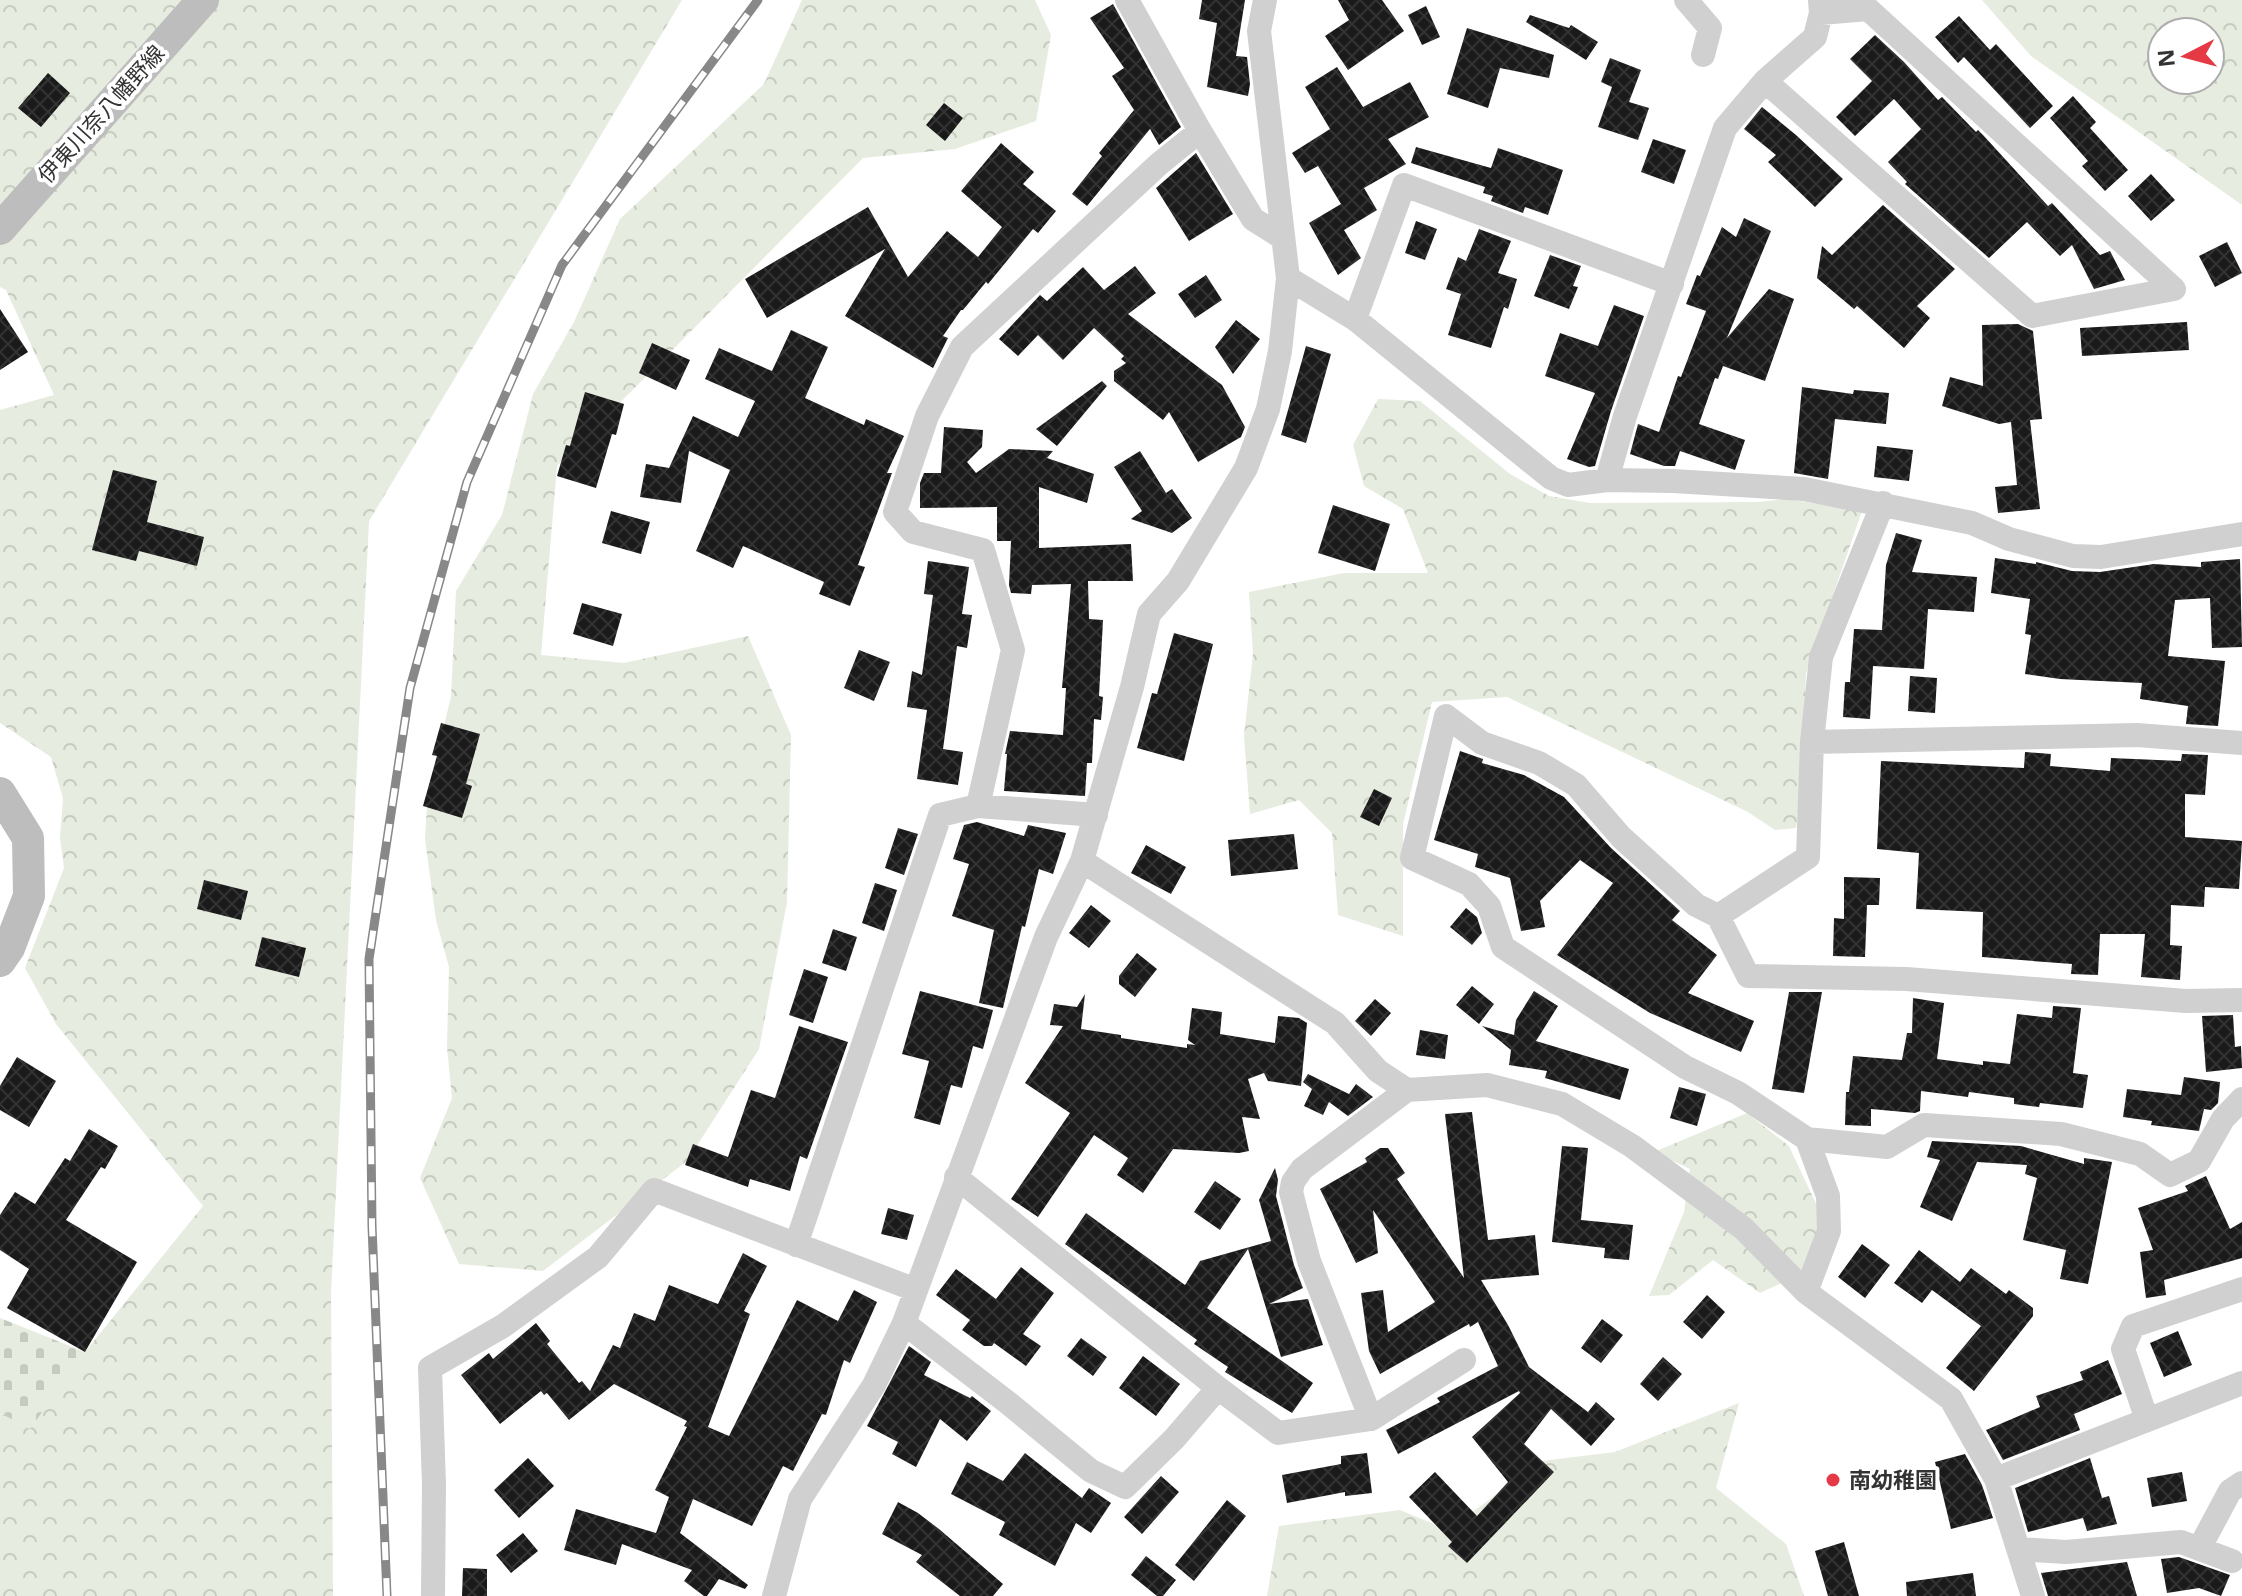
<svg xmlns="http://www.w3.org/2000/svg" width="2242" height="1596" viewBox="0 0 2242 1596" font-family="'Noto Sans','Noto Sans JP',sans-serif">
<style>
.forest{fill:url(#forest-crowns);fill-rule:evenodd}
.cemetery{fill:url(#cemetery-stones)}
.building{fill:url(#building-cross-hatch)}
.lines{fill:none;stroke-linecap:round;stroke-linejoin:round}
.street{stroke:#d0d0d0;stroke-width:24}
.secondary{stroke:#bdbdbd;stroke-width:32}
.rail-casing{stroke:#888;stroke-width:9}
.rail{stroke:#fff;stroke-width:6;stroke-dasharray:18;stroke-linecap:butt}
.poi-dot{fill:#e63946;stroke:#fff;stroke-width:3}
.labels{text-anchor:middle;stroke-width:8;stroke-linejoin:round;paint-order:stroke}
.street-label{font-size:22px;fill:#333;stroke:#fff}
.poi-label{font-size:22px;font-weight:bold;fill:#333;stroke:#fff;text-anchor:start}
</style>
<defs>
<pattern id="forest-crowns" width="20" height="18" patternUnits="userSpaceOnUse" patternTransform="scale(2)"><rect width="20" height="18" fill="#e6ecdf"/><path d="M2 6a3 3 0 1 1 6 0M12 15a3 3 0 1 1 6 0" fill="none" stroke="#c6cbc0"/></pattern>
<pattern id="cemetery-stones" width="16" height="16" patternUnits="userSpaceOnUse" patternTransform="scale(2)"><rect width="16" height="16" fill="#e6ecdf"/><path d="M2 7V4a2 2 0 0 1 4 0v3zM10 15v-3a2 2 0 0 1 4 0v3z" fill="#c6cbc0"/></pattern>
<pattern id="building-cross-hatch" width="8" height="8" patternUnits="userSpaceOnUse" patternTransform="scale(2)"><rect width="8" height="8" fill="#1a1a1a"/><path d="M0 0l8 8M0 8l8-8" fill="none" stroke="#333"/></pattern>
</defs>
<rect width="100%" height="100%" fill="#fff"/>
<path class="forest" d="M0,0h682l-313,521 -38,771 2,304h-333v-183l30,15 55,-76 118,-146 -147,-182 -31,-56 39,-100 -4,-30 3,-40 -12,-41 -51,-34v-313l54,-15 -48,-105 -6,-3z
M802,0h233l16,35 -15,86 -81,28 -92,9 -306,308 -16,189 83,8 124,-27 43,99 -4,167 -28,147 -72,112 -144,110 -84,-7 -39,-86 32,-80 -5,-51 2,-80 -13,-47 -11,-81 3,-49 23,-93 5,-106 46,-76 31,-121 41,-72 46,-103 144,-135z
M1982,0h260v205l-211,-149zM2162,32h48v48h-48z
M1378,399l42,2 90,73 39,22 41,7 167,-1 30,-3 75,12 -56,162 -5,115 -5,40 -21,2 -27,-18 -241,-115 -75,5 -29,122v112l-65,-21 -6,-82 -33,-33 -49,14 -6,-78 9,-82 -4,-62 95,-19h84l-25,-64 -39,-23 -11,-41z
M1747,1113l42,33 37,79 -27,50 -39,18 -47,-33 -44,35 -20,1 35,-84 6,-43 -36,-17z
M1739,1403l-23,85 70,56 18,52h-537l12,-70 121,-16 48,20 94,-69 73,-9z"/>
<path class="cemetery" d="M0,1318l85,34 -55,77 -30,-16z"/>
<path class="building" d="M1202,0h43l-9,56 11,1 3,27 -2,12 -41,-9 10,-64 -18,-4z
M1338,0h44l22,31 -56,39 -23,-34 24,-16z
M1113,4l68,123 -22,18 -9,-16 -63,77 -15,-12 30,-38 -3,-3 35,-43 -22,-34 12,-8 -34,-50z
M1426,6l14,31 -18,8 -14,-30z
M1530,15l39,13 2,-3 27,17 -12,18 -60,-38z
M1959,16l31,34 6,-6 57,62 -23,22 -66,-71 -6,6 -23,-26z
M1467,28l87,27 -5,23 -49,-10 -12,40 -41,-14z
M1875,35l29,27 34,38 4,-3 34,35 2,-2 5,5 65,71 4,-3 48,52 10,-4 15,29 -31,9 -22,-44 -12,11 -33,-34 -38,36 -84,-74 2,-2 -19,-20 33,-33 -27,-30 -39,37 -19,-19 36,-36 -22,-22z
M1610,58l31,12 -12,32 20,6 -11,32 -40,-13 14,-40 -11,-5z
M1337,67l26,40 47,-25 19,35 -41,22 18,25 -42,24 13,22 -33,20 17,28 -23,17 -29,-52 32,-19 -23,-38 -13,7 -13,-20 38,-24 -25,-42z
M48,73l22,20 -29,34 -23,-19z
M2073,96l23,26 -6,6 38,42 -23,21 -23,-25 6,-5 -38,-43z
M944,103l19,15 -18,23 -19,-16z
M1762,107l34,28 47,44 -28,28 -47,-45 8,-7 -32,-26z
M1653,139l33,11 -12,34 -33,-12z
M1001,143l33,29 -11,12 33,27 -18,22 -5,-4 -45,55 -2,-2 -23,28h-2l-18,26 5,2 -15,30 -88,-52 40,-67 -118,69 -22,-39 123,-72 40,70 39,-46 31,26 24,-30 -41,-36z
M1416,147l75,21 7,-20 65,22 -15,45 -23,-8 -2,6 -32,-12 2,-5 -10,-3 2,-6 -74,-24z
M1196,153l37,61 -44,27 -33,-53z
M2151,174l24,26 -24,21 -23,-25z
M1883,205l72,64 -38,37 13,12 -26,30 -47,-42 -3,3 -37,-31 5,-32 10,9z
M1744,218l27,13 -44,107 42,-49 25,10 -29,82 -42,-15 -5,13 -3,-1 -16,46 46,16 -10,30 -55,-19 -5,15h-11l-34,-12 8,-30 21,8 19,-56 3,1 25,-66 -20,-7 11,-29 3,1 22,-49 14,10z
M1416,221l21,8 -12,31 -20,-7z
M1479,229l32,12 -13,32 19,6 -9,30 -4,-2 -13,41 -43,-13 13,-41 -15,-5 12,-32 8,4z
M2227,242l15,31 -27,14 -16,-31z
M1550,255l31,11 -8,20 5,1 -9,22 -35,-13z
M1135,266l21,27 -28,21 94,71 23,42 -4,10 -43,25 -29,-50 -6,8 -49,-39v-10l12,-8 -5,-4 3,-3 -30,-28 -31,32 -25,-25 -20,21 -19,-17 41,-44 7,6 36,-34 21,23z
M1206,275l16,25 -27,18 -17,-24z
M1614,305l30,11 -33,95 -16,55 -6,1 -22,-8 28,-66 -50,-17 15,-43 38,13z
M0,309l28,43 -28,18z
M1236,320l24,19 -27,35 -18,-27z
M2187,322l2,28 -107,6 -2,-28z
M2018,324l15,7 9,88 -12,1 10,89 -42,4 -3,-26 22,-2 -6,-63 -12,2 -57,-18 8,-29 33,9 -1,-61z
M791,330l37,17 -23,51 59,27 2,-6 38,17 -17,37h5l-34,92 7,2 -15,39 -31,-12 5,-12 -81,-36 -10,22 -37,-17 34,-81 -41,-19 -8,52 -41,-6 6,-33 23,4 24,-52 45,21 17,-36 -50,-22 14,-31 53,23z
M652,343l38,17 -14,30 -37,-17z
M1306,346l25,8 -25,89 -25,-8z
M1102,381l5,5 -50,60 -21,-17z
M1802,387l51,7 1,-4 35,3 -3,31 -51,-5 -7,60 -34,-6z
M585,392l39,12 -8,31 -4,-1 -16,54 -39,-12 9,-31 4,1z
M944,427l39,3 -1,17 -15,15 9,11 33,-24 44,2 -6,7 47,16 -7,29 -48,-16v61l92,-4 2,37h-45l1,38 14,1 -4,76 4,1 -2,23 -7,-1 -2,44h-5l-2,33 -81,-5 3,-37h-2l5,-23 53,4 3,-47h-4l9,-104 -39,1 -1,9 -20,-1 -2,-8 2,-44h-14v-34l-77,1v-25l4,-10h17z
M1877,446l36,4 -4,31 -35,-4z
M1140,451l26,42 6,-4 20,29 -20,15 -41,-14 11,-8 -28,-44z
M113,470l44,11 -10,41 57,15 -7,29 -58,-15 -3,10 -44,-11z
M1333,505l57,19 -15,47 -57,-18z
M611,511l39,11 -9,32 -39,-11z
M1896,533l26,7 -10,32 65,5 -3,35 -46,-3 -4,60 -51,-3 -3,53 -27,-2 2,-35h5l4,-53 28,1 4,-65z
M1995,558l41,6v-2l36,9 28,1 54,-8 47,3v-5l39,-3 2,88 -30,1 -2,-50 -35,2 -7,56 57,5 -7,65 -32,-2 2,-18 -48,-7 2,-16 -82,-4 -35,-5 6,-39 -6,-1 5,-35 -39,-6z
M928,561l41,6 -7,47 10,1 -5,33 -10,-2 -14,103 20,3 -5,33 -41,-6 10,-69 -20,-3 5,-36 10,4 11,-80 -9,-1z
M582,603l40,11 -9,32 -40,-12z
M1174,633l39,11 -29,117 -47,-13 15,-55 5,1z
M859,650l31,12 -16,39 -30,-13z
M1910,676l27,2 -2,35 -27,-2z
M441,723l39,11 -14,50 6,2 -10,32 -39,-12 14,-50 -5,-1z
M1460,751l23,8 -1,4 42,12 40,22 47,51 69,63 -8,9 45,35 -29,38 66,28 -13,31 -91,-39 -93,-58 56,-72 -33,-23 -40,41 5,26 -24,4 -11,-53 -35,-11 3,-13 -44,-14z
M2025,752l26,2 -1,12 60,5 1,-13 70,3 1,-7 26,1 -3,40 -20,-1v43l57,4 -3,48 -34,-2 -1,20 -33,-2 -1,40 12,1 -2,34 -39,-3 4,-43h-45l-2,41 -27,-1 1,-10 -90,-7 1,-45 -67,-3 3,-56 -42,-4 4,-88 143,7z
M1374,789l18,9 -13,28 -19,-9z
M977,822l47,14 4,-11 38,8 -13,41 -14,-5 -14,58 -3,-1 -19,82 -24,-5 15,-73 -42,-14 17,-52 -16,-5 11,-34z
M898,828l20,6 -14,41 -19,-7z
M1294,834l4,35 -67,7 -3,-36z
M1146,845l40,22 -15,27 -40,-21z
M1844,877l36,1 -1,27h-12l-2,52 -32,-1 1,-38 10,1z
M204,880l44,11 -7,29 -44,-11z
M875,883l22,7 -13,41 -22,-8z
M1091,905l20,16 -22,27 -20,-15z
M1466,908l11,9 5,16 -10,12 -22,-18z
M833,929l24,8 -11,34 -24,-8z
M262,937l44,11 -7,29 -44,-11z
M1137,953l20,16 -22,28 -16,-13v-8z
M804,969l24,8 -15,46 -24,-8z
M1472,986l22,18 -15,20 -23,-19z
M920,991l73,19 -10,39 -10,-3 -11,42 -11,-3 -11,40 -26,-7 15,-57 -27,-7z
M1534,991l24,15 -22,35 93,28 -9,31 -75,-22 2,-7 -38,-6 2,-15 -29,-24 32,9 2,-15z
M1789,992h33l-18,101 -32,-4z
M1085,994l-4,35 40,6v3l66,10v-4l8,1 -7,-5 4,-32 30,4 -2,22 55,9 3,-27 21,2 8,5 -6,63 -33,-5 -4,-8 -16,6 12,40 -18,-2 7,34 -10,2 -66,-4 -30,44 -26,-18 11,-17 -34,-23 -56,82 -27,-18 59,-86 -45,-30 38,-57 -13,-1 4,-21 23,3z
M1913,998l31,5 -7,56 46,6v-4l27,3 7,-50 35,4 1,-12 28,2 -8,65 15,2 -5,33 -43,-5 -1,4 -25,-3v-6l-45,-6 -1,5 -47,-6 -1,20 -5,2 -44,-4v17l-26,-1 1,-33h3l4,-36 49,4 5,-27h5z
M1375,999l16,14 -20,23 -16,-15z
M2233,1015l2,32 6,-1 1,22 -36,4 -4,-56z
M799,1026l49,16 -41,117 -7,-3 -10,35 -40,-12 -2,8 -63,-22 8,-21 35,13 23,-67 24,8z
M1420,1030l28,5 -3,24 -29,-4z
M17,1057l39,24 -27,46 -29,-17v-24z
M1308,1074l41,20 7,-10 17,13 -25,19 -19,-14 -6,13 -19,-9 8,-17 -9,-7z
M2184,1077l36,5 -2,21 -7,7 -7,-1 -5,22 -48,-6 1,-4 -29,-4 4,-28 54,6z
M1679,1087l27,7 -9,32 -27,-8z
M1472,1112l16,128 47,-5 4,40 -58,5 27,45 21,42 59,45 8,-10 19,17 -24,27 -40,-37 -27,35 30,28 -87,91 -19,-17 4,-4 -43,-45 26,-25 42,44 31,-34 -36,-45 48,-44 -1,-2 -121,63 -12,-24 54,-28 -3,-4 61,-32 -20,-44 -8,5 -1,-3 -89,50 -11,-23 -8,-58 22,-3 5,42 47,-30 -62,-92 5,43 -22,10 -36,-74 47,-27 -2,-4 15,-10h8l17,25 -8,6 67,99 -19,-164z
M89,1129l29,17 -13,23 -4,-2 -35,53 71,42 -52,90 -78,-44 22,-39 -29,-19v-35l15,-23 20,12 30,-46 5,3z
M1932,1141l89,5 63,18v-6l28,4 -24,122 -28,-5 6,-29 -43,-10 14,-62 -12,-4 2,-9 -50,-3 -25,59 -32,-14 20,-47 -13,-3z
M1562,1146l26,2 -7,72 52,5 -4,35 -25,-2 1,-10 -53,-6z
M1275,1168l3,12 -2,16 18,69 9,23 -34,16 39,-5 15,46 -42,12 -33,-108 -41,59 106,75 -21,30 -67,-41 3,-5 -34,-23 3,-4 -132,-96 21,-31 99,72 15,-24 71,-20 -12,-41z
M2206,1176l24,53 12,-7v36l-78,22 2,15 -20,3 -6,-46 13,-2 -15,-42 50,-17 -3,-5z
M1215,1181l26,18 -21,31 -26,-18z
M888,1208l26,7 -7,25 -26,-6z
M1862,1244l28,21 -25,33 -27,-21z
M1919,1250l41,32 11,-14 35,26 3,-4 24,18v8l-59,75 -28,-23 35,-42 -49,-36 -10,13 -28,-20z
M743,1253l24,13 -23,45 6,3 -42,113 21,9 68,-136 41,21 16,-31 23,12 -27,61 -6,-3 -18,55 -4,-1 -29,57 -10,-5 -31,60 -59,-27 -13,34 68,52 -3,4 -26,-10 -12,17h-3l-20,-15 8,-11 -70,-26 -6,21 -52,-15 12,-41 80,24 13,-36 -14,-7 32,-63 -3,-1 3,-5 -73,-37 -45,36 -22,-27 -3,2 -3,-4 -41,33 -39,-49 28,-22 4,6 43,-36 14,18 -3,3 32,39 3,-2 8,10 23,-46 7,3 14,-35 21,8 14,-36 49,19z
M1021,1267l33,26 -31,41 18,12 -15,20 -32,-23 -2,3h-8l-22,-16 8,-10 -34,-25 20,-26 40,30z
M1707,1295l18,17 -23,27 -19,-17z
M1602,1319l21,16 -22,28 -20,-15z
M2178,1331l14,34 -28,12 -14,-34z
M1081,1338l26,19 -14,19 -26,-20z
M909,1346l22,16 -7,13 46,23 2,-2 19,15 -24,30 -27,-22 -24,48 -24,-13 6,-12 -31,-16z
M1143,1356l37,28 -24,32 -37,-28z
M1663,1357l19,17 -24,27 -18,-17z
M2108,1360l14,34 -48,20 6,16 -77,30 -17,-30 54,-23 -4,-11 47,-16 -3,-8z
M1025,1453l57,45 7,-10 22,15 -20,30 -15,-10 -21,43 -56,-31 6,-13 -54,-28 16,-32 36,19z
M1367,1453l5,40 -27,3v-4l-58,11 -5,-28 59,-11v-8z
M1965,1454l17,31 11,33 -42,11 -16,-67z
M528,1458l26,28 -35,32 -25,-28z
M2090,1458l12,40 7,-2 8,28 -30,7 -4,-13 -55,14 -13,-44z
M2182,1472l5,29 -35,6 -5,-29z
M1161,1476l18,16 -37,42 -18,-17z
M1227,1500l19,16 -52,65 -19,-16z
M898,1502l20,11 21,16 64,55 -10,12h-33l-44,-34 6,-7 -40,-21z
M523,1533l15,18 -27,22 -15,-18z
M1844,1542l15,54h-31l-13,-45z
M1146,1556l30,24 -13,16h-6l-26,-21z
M2179,1557l51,18 -9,21 -22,-8 -32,5 -6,-34z
M2127,1562l10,34h-89l-7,-23z
M463,1568l24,1v27h-25z
M1973,1573l3,23h-69l-1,-14z"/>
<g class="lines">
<path class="street" d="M1127,0l73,131 53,88 30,19
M1686,0l24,28 -7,27
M1765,81l267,235 142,-27 -306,-280 -47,4
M1288,278l67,41 196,159 17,7 39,-5 66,1 131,8 168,34 37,16 64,17 28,1 141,-23
M1355,319l49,-134 268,99
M1607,480l18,-64 100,-288 40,-47 50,-44 6,-24 -1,-13
M1812,742l325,-7 105,8
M978,806l35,-156 -30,-100 -70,-18 -18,-20 32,-96 35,-69 197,-183 41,-33
M1082,861l253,162 43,48 29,19
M1718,916l30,60 158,3 280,22 56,-1
M1807,1139l80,8 37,-22 137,9 79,20 30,21 29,-14 24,-42 19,-20
M956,1177l262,211 60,45 93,-14 93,-59
M796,1245l144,-430 38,-9 118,9
M1806,1292l23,-61 -1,-35 -21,-57 -69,-46 -53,-26 -182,-120 -14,-41 -20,-22 -57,-26 34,-142 36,27 57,20 37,22 45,52 75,68 22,11 90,-59 4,-115 9,-85 62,-154
M904,1323l103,79 84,69 34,16 49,-48 44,-51
M1371,1419l-62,-158 -18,-69 2,-10 9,-13 105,-79 80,-5 75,19 70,42 112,83 62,63 145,107 45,80 37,117
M2147,1420l-24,-71 10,-23 109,-37
M1996,1479l246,-96
M2018,1549l48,3 115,-10 51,19
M2199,1549l31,-58 12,-8
M433,1596l1,-111 -4,-117 73,-42 95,-69 56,-67 262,100
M774,1596l26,-97 74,-114 30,-62 142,-386 36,-76 50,-174 17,-73 29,-33 68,-113 22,-59 12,-58 8,-73 -29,-247 6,-31"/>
<path class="secondary" d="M0,229l203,-229
M0,793l28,45 1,58 -20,52 -9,13"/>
<defs>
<path id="rail" d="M387,1596l-15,-370 -3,-267 41,-271 57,-206 95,-217 196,-265"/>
</defs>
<use href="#rail" class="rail-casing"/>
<use href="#rail" class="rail"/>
</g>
<circle class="poi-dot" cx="1833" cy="1480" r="8"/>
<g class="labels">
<g class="street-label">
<text transform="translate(101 114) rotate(-48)" y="8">伊東川奈八幡野線</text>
</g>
<g class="poi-label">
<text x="1849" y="1488">南幼稚園</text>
</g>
</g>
<g transform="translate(2186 56) rotate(264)"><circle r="38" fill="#ffffff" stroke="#adadad" stroke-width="2"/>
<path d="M0-6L14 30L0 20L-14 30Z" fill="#e63946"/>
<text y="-12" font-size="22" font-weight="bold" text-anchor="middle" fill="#333333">N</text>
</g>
</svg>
